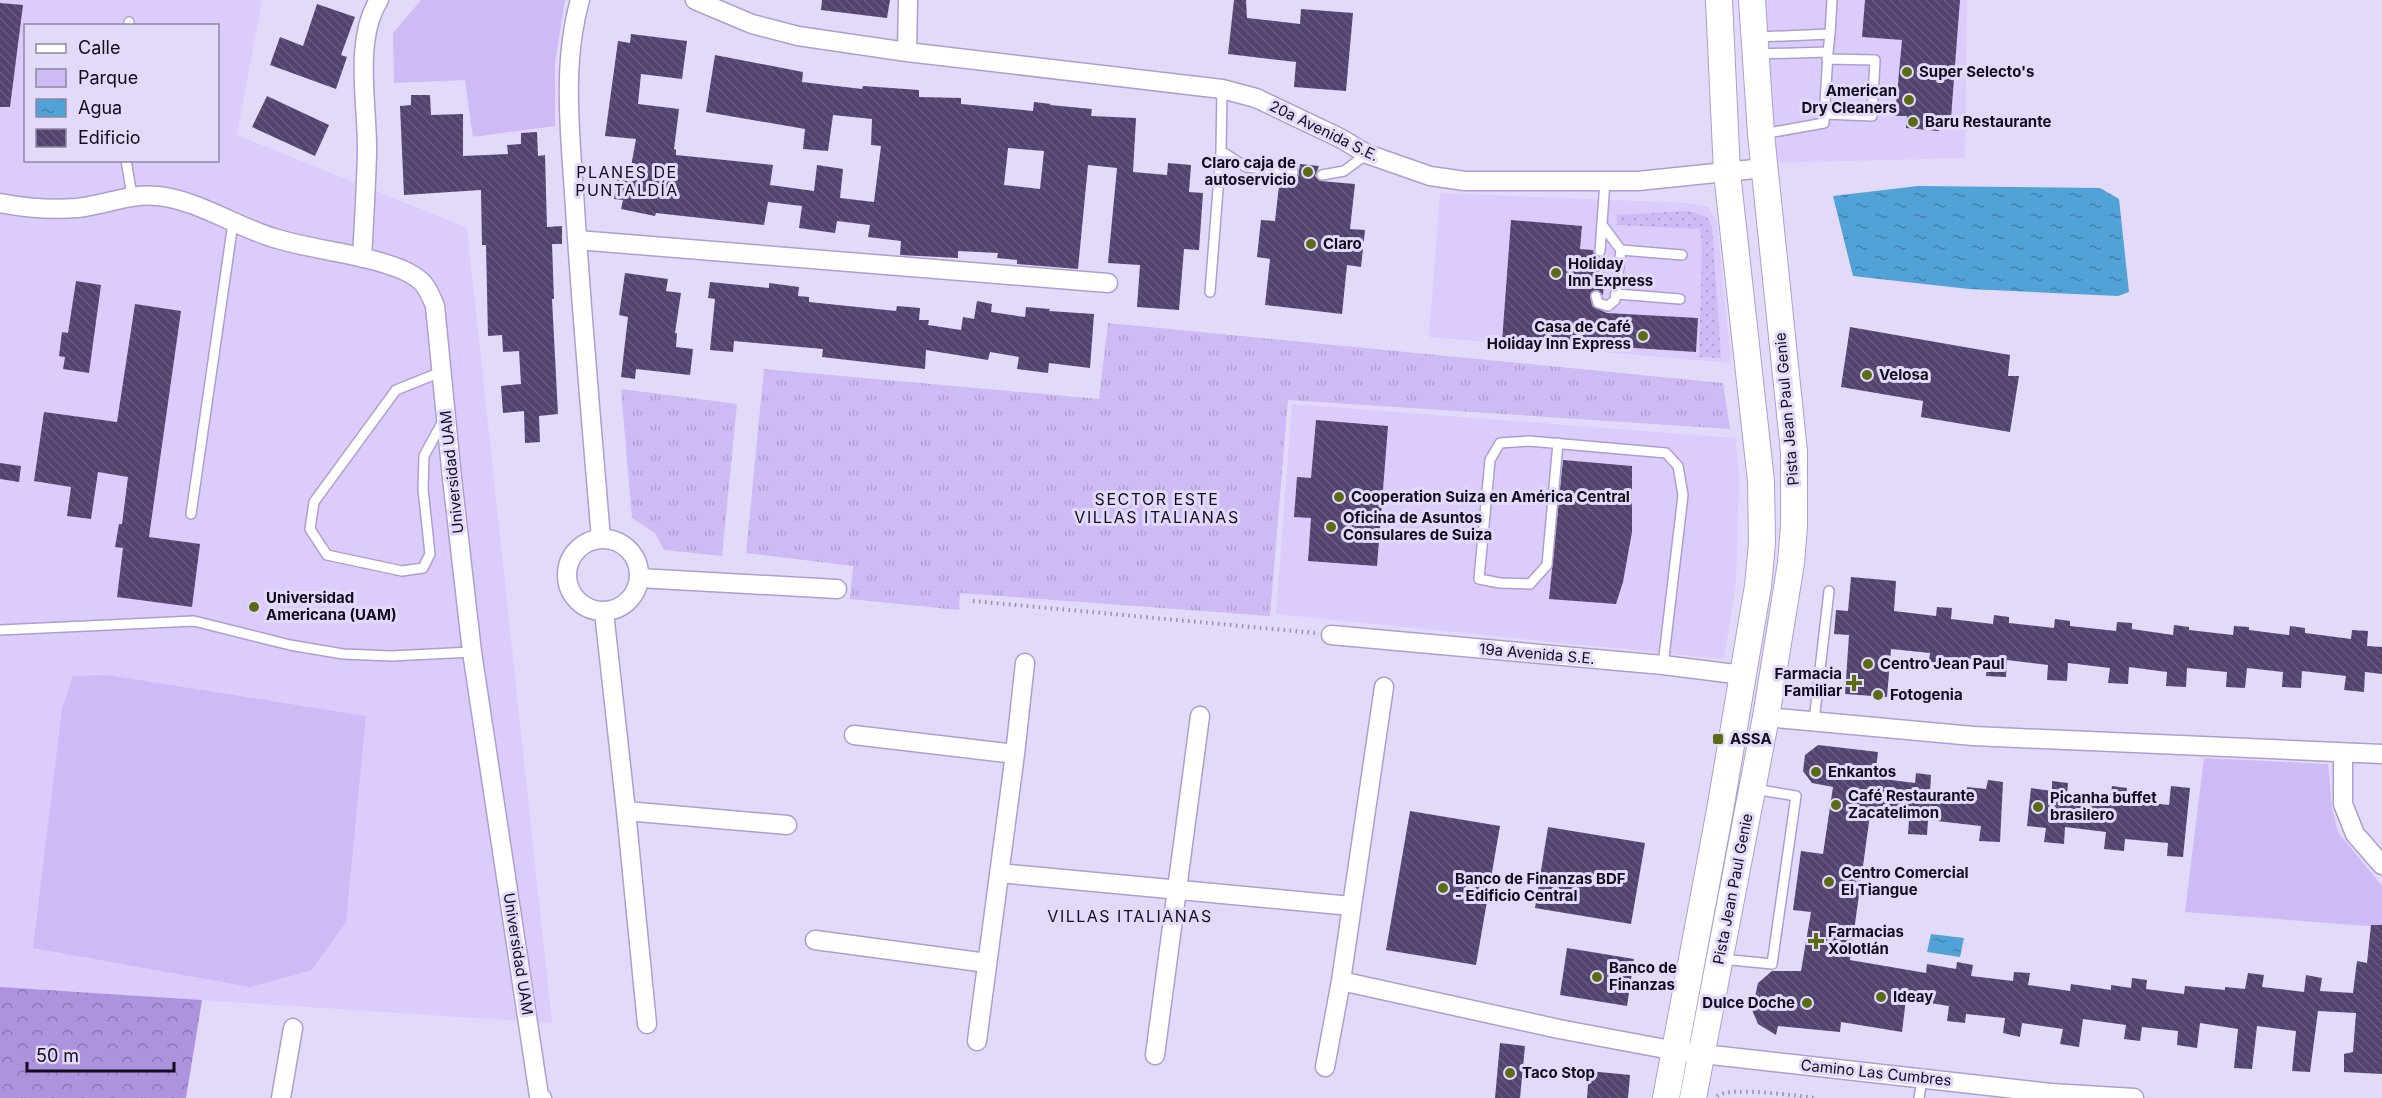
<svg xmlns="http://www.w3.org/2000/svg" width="2382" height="1098" viewBox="0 0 2382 1098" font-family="Inter,sans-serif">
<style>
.built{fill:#dbccfc;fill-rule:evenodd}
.grass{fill:url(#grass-tufts)}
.forest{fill:url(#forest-crowns)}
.park{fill:#cebbf5}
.garden{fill:url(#garden-dots)}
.water{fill:url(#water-ripples)}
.building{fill:url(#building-back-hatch);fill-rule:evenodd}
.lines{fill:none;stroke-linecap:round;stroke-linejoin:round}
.lane-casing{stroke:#ae9ed0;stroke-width:12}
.street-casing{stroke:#ae9ed0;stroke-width:21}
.secondary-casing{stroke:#ae9ed0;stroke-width:28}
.path{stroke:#9990ab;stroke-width:4;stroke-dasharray:1.5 4.5;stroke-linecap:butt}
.lane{stroke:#fff;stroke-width:9}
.street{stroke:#fff;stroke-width:18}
.secondary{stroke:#fff;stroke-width:26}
.poi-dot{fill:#5c6b16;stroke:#e3d9f9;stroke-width:2}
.labels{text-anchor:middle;stroke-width:6;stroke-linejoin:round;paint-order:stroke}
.poi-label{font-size:15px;font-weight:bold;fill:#130c1e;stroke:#e3d9f9;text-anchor:start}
.street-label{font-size:15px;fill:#130c1e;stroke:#e3d9f9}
.neighbourhood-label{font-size:16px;letter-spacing:1.5px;fill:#130c1e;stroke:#e3d9f9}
</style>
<defs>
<pattern id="grass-tufts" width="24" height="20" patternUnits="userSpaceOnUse" patternTransform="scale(1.5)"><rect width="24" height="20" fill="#cebbf5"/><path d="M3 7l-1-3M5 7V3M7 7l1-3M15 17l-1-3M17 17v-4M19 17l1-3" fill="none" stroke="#b0a0d2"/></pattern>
<pattern id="forest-crowns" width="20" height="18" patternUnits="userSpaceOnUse" patternTransform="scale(1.5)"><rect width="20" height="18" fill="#ad93de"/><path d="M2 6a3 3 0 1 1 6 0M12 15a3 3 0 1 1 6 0" fill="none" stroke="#8c76b3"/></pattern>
<pattern id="garden-dots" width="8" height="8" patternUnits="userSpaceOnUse" patternTransform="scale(1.5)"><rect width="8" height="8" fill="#cebbf5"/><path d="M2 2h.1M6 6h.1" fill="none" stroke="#b0a0d2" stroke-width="1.8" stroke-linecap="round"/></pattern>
<pattern id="water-ripples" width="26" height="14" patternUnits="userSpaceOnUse" patternTransform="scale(1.5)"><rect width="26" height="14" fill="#51a2d7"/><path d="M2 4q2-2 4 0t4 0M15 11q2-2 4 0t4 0" fill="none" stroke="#4282ae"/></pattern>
<pattern id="building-back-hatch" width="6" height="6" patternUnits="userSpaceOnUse" patternTransform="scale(1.5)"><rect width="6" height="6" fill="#53436f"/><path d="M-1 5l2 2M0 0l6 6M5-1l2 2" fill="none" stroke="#675a7e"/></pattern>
</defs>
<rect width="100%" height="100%" fill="#e3d9f9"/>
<path class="built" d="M0,0h262l-25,135 230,93 85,795 -552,-36zM26,26h192v134h-192z
M1752,0h215l-2,158 -201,5z
M1440,193l248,10 21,4 8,15 14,141 -302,-26z
M1292,404l443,34 4,36 -3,110 -12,75 -448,-45z"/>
<path class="grass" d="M1108,323l615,60 7,46 -442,-29 -18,216 -310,-23 -1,17 -109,-11 3,-33 -107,-13 18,-184 335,30z
M621,389l116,15 -15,152 -58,-6 -9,-17 -23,-15z"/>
<path class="forest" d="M0,987l202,13 -16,98h-186z"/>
<path class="park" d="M421,0h144l-10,63v63l-82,11 -8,-57 -71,3 -1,-50z
M107,675l259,41 -20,206 -34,48 -62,17 -217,-39 29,-239 11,-33z
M2204,758l124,6 4,44 6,24 44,54v41l-197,-15z"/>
<path class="garden" d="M1688,211l19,6 5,10 9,131 -22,-1 3,-108 -2,-20 -83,-4v-10z"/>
<path class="water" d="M1918,186l182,2 19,11 10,93 -11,4 -149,-7 -116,-13 -20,-80z
M1931,934l33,4 -4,19 -33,-5z"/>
<path class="building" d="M822,0h68l-3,18 -66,-8z
M1234,0h12l1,18 53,6 1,-15 52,4 -7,78 -52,-4 2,-25 -68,-8z
M1865,0h95l-9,118 -11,-1 -1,14 -33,-3 1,-12h-12l7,-76 -40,-3z
M0,3l23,2 -13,102h-10z
M317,4l38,13 -14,38 6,2 -11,32 -66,-24 10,-28 23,9z
M631,34l56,7 -5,38 -41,-5 -3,30 41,5 -5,40 2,1v5l97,10 -3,20 44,6 3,-26 26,4 -3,29 34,4 7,-56 -10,-1 1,-26 -39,-4 -5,36 -25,-2 2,-20 -99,-17 9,-57 88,17 -1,10 60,7 1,-3 56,4v7l42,1v6l72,7 1,-9 17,2 -1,1 42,4 -1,7 45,2 -3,54 34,3 1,-12 23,2 -2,27 14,1 -4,57 -15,-1 -5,61 -42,-3 3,-42 -32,-2 9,-95 -29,-3 -10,104 -61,-5v-4l-20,-2 1,-5 -40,-2v7l-58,-3 1,-14 -33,-4 2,-12 -33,-4 -2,12 -36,-5 3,-22 -34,-4 -4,23 -108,-12 -1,3 -34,-7 2,-9 -9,-1 5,-29 11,2 6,-33 -31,-3 13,-95 12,2zM1008,148l36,3 -4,38 -36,-4z
M411,95h19l1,20 32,-1v42l45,-2 -1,-9 14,-1v-11l16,-1 1,24 7,-1 2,72 15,-1v18h-10l2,55h-2l6,115 -19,2 1,26 -15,1 -1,-32 -21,2 -2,-27 20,-2 -2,-33 -16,1 -1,-17 -14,1 -2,-91h-4l-1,-55 -77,5 -4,-89 11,-1z
M267,96l62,29 -14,31 -63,-29z
M1300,164l19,2 -4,10 5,5 35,3 -5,45 15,1 -4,37 -14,-2 -5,49 -77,-9 5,-46 -13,-2 4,-37 14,1 5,-44 18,1z
M1511,220l71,6 -2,23 13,1 1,4 5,4 7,-3 -3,40 -5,-5 -7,2 -1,6 3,9 14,6 91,5 -2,34 -123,-8v3l-71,-5z
M625,273l43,6 -2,12 15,2 -6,40h2l-1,14 17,2 -3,26 -54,-6 -1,10 -14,-2 7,-60 -9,-2z
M76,281l25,4 -12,88 -26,-4 2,-12 -6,-1 3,-24 6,1z
M710,282l59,6v-5l30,4 -1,9 11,1v5l87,9 1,-5 23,2 -1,12h10l-1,5 33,5 2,-13 11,2 3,-18 15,3 -1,8 34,5 1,-10 24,2 -1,2 45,3 -4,54 -41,-5 -1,10 -31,-4 2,-12 -29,-5 -2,8 -62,-10 -1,19 -103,-12 1,-8 -89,-8 -1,11 -23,-2 5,-51 -7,-1z
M135,304l46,7 -32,226 51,7 -8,63 -75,-10 6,-49 -8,-1 4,-23h3l6,-47 -30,-5 -7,47 -24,-3 4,-29 -37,-6 10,-69 73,10z
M1850,327l160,28 -2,21h11l-9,56 -89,-15 2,-16 -82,-14z
M1316,420l72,6 -11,140 -69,-5 3,-43 -17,-1 3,-40 14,1z
M1563,460l69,6v66l-9,50 -7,22 -67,-5z
M0,463l21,3 -2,16 -19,-3z
M1851,577l45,4 -2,30 42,5 1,-9 15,1 -1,11 42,5 1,-9 15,2v6l45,5 1,-9 15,2v5l46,5 1,-9 15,1v6l41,6 1,-10 15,2v3l44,5 1,-9 15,1v3l40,5 1,-9 15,2v5l46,6 1,-9 16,1 -1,15 15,1v27l-17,-2 -1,20 -20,-2 2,-14 -44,-5 -1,17 -19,-1 1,-15 -36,-4 -2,20 -19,-1 1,-15 -40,-4 -1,19 -20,-1 1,-14 -38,-5 -1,17 -20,-1 2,-15 -42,-5 -1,18 -20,-1 1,-15 -41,-5 -1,17 -20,-1 1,-15 -38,-4 -1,12 -20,-1 2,-15 -39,-4 -4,48 -42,-3 4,-59 -15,-1 2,-24 12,1z
M1818,745l60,7 -3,26 40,5 1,-10 15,2 -1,19 35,4 2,-11 19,2 2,-9 15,2 -3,60 -21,-1 2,-15 -53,-6 -1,15 -19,-1 1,-14 -39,-5 -20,145 76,13 1,-9 29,5 1,-7 16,3 -2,11 42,5 1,-9 16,1 -2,12 42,6 1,-7 40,6v-5l20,3 1,-10 15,2 -1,9 38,5 1,-8 40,4v-3l20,2 3,-16 16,2 -2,12 42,5 2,-17 16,3 -2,13 33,2 4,-32 10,2 4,-38h11v149l-38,-2v-18l9,-2 3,-39 -38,-2 -8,61 -18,-1 4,-40 -39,-5 -5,43 -18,-1 4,-39 -38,-6 -3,25 -20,-3 1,-14 -36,-4 -2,14 -16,-2 2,-14 -43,-6 -4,28 -19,-3 3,-15 -41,-6 -2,14 -17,-4 2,-15 -39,-4 -1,9 -18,-2 2,-15 -43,-7 -4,33 -61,-10 -1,10 -62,-6 -2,9 -18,-11 -6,-14 6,-27 14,-12h29l10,-59 -18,-2 8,-59 22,3 10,-67 -21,-4 -9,-12 2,-16z
M2052,781l16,2 -1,13 42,6 3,-16 15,2 -1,12 43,5 2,-19 19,2 -7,69 -16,-1 1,-13 -43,-4 -1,12 -20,-2 2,-17 -41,-5 -1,17 -20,-2 2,-14 -19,-2 4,-38 21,3z
M1410,811l90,15 -24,139 -90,-15z
M1548,827l97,16 -14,81 -96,-16z
M1567,948l67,11 -7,47 -67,-11z
M1500,1043l25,3 -5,52h-25z
M1589,1071l41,4 -2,23h-41z"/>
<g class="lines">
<defs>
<path id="lane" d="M129,26v-4
M1757,37l73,-3 2,-34
M1758,54l70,-2 2,-18
M1825,114l47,2 3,-56 -48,-1
M1763,134l61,-11 4,-71
M1221,151l25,16 47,5
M126,160l6,36
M1322,175l22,-4 23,-17
M1621,250l61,5
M1600,251l5,-70
M1210,292l11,-141 1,-62
M1617,294l63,5
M1596,296l2,7 10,3 7,-6 6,-50 -18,-24
M441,372l-45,18 -82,112 -4,27 17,26 75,16 21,-3 7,-14 -7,-65 1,-33 20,-37
M1558,443l-11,122 -17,19 -30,-1 -21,-4 11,-119 10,-17 29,-2 137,12 12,13 5,29 -20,170
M191,514l42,-291
M0,630l194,-9 96,24 53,9 48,2 81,-4
M1814,721l15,-130
M1722,959l50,5 24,-168 -42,-7
M1919,1098l3,-19"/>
<path id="street" d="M580,0c-19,67 -9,140 -5,208 7,111 17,221 26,331
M695,0l57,24 46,12 109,16 315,37 34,9 84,40 27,16 63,22 35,5h173l126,-13
M907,52l1,-52
M0,203c26,5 51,7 77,5 28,-3 53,-15 81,-12 39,4 79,31 116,42 42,13 88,15 129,32 20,9 24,16 32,36l17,172 20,174 67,444 3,2
M577,240l531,43
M362,258c2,-35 4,-70 5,-105 1,-48 -14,-112 12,-153
M567 575a36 36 0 1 1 72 0a36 36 0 1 1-72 0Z
M639,578l198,11
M604,612l22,199 21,213
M1331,635l332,30 80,10
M1766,717l207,19 409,18
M854,735l161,19
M2343,753v51l12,30 27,31
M626,811l161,14
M999,873l352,33
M815,940l172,23
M1341,981l218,48 117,22 375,42 83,5
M977,1041l38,-287 10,-91
M1155,1055l45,-339
M1325,1067l16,-86 43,-294
M281,1098l12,-70"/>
<path id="secondary" d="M1666,1098l54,-288 38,-224 4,-43 -1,-62 -34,-308 -8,-173
M1693,1098l73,-381 25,-154 3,-37v-74l-33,-318 -9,-134"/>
</defs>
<use href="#lane" class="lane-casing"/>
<use href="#street" class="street-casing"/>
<use href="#secondary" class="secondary-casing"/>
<path class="path" d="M973,601l343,32
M1717,1096c12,-10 81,0 100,2"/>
<use href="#lane" class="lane"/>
<use href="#street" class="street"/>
<use href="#secondary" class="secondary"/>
</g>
<g class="poi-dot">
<circle cx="1907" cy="72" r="6"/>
<circle cx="1909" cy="100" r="6"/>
<circle cx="1913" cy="122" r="6"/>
<circle cx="1308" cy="172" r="6"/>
<circle cx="1311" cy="244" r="6"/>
<circle cx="1556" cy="273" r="6"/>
<circle cx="1643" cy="336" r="6"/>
<circle cx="1867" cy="375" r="6"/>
<circle cx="1339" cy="497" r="6"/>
<circle cx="1331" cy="527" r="6"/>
<circle cx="254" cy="607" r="6"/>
<circle cx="1868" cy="664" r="6"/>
<path d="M1851 674h6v6h6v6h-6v6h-6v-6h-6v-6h6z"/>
<circle cx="1878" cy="695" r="6"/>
<rect x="1712" y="733" width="12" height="12" rx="3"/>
<circle cx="1816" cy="772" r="6"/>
<circle cx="1836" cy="805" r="6"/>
<circle cx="2038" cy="807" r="6"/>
<circle cx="1829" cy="882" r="6"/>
<circle cx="1443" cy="888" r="6"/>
<path d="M1813 932h6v6h6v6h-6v6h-6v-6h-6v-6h6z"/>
<circle cx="1597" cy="977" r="6"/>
<circle cx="1881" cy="997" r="6"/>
<circle cx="1807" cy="1003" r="6"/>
<circle cx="1510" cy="1073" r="6"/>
</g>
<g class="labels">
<g class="poi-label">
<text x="1919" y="77">Super Selecto's</text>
<text x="1897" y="96" text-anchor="end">American<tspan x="1897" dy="17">Dry Cleaners</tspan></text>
<text x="1925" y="127">Baru Restaurante</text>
<text x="1296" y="168" text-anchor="end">Claro caja de<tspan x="1296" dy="17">autoservicio</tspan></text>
<text x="1323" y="249">Claro</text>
<text x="1568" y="269">Holiday<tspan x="1568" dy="17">Inn Express</tspan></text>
<text x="1631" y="332" text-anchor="end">Casa de Café<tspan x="1631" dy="17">Holiday Inn Express</tspan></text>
<text x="1879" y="380">Velosa</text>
<text x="1351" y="502">Cooperation Suiza en América Central</text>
<text x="1343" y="523">Oficina de Asuntos<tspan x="1343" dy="17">Consulares de Suiza</tspan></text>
<text x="266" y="603">Universidad<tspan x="266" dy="17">Americana (UAM)</tspan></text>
<text x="1880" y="669">Centro Jean Paul</text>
<text x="1842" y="679" text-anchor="end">Farmacia<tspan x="1842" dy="17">Familiar</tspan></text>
<text x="1890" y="700">Fotogenia</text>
<text x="1730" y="744">ASSA</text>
<text x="1828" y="777">Enkantos</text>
<text x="1848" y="801">Café Restaurante<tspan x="1848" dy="17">Zacatelimon</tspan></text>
<text x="2050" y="803">Picanha buffet<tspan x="2050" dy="17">brasilero</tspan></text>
<text x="1841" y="878">Centro Comercial<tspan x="1841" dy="17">El Tiangue</tspan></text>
<text x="1455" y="884">Banco de Finanzas BDF<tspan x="1455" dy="17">- Edificio Central</tspan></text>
<text x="1828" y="937">Farmacias<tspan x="1828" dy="17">Xolotlán</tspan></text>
<text x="1609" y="973">Banco de<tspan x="1609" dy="17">Finanzas</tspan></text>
<text x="1893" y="1002">Ideay</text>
<text x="1795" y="1008" text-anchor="end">Dulce Doche</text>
<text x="1522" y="1078">Taco Stop</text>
</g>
<g class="street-label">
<text transform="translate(1324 131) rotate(26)" y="5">20a Avenida S.E.</text>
<text transform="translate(1787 409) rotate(-95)" y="5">Pista Jean Paul Genie</text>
<text transform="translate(452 472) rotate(-96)" y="5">Universidad UAM</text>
<text transform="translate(1537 654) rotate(5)" y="5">19a Avenida S.E.</text>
<text transform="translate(1733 889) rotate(-79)" y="5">Pista Jean Paul Genie</text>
<text transform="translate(518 954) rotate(81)" y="5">Universidad UAM</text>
<text transform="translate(1876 1073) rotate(6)" y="5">Camino Las Cumbres</text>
</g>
<g class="neighbourhood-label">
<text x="627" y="178">PLANES DE<tspan x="627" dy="18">PUNTALDÍA</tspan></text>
<text x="1157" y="505">SECTOR ESTE<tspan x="1157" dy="18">VILLAS ITALIANAS</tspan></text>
<text x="1130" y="922">VILLAS ITALIANAS</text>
</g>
</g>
<rect x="24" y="24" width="195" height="138" fill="#e3d9f9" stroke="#9087a1" stroke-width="1.5"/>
<rect x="36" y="44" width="30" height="9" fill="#ffffff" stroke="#9087a1" stroke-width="1.5"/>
<text x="78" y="54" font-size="18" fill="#130c1e">Calle</text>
<rect x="36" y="69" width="30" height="18" fill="#cebbf5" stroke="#9087a1" stroke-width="1.5"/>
<text x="78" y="84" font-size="18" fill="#130c1e">Parque</text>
<rect x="36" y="99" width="30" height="18" fill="url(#water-ripples)" stroke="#9087a1" stroke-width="1.5"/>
<text x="78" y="114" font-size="18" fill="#130c1e">Agua</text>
<rect x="36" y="129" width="30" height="18" fill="url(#building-back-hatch)" stroke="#9087a1" stroke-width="1.5"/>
<text x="78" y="144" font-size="18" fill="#130c1e">Edificio</text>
<path d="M27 1062v9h147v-9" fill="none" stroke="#130c1e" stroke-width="3"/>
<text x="36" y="1062" font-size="18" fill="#130c1e" stroke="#e3d9f9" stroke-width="4.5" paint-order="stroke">50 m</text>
</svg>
